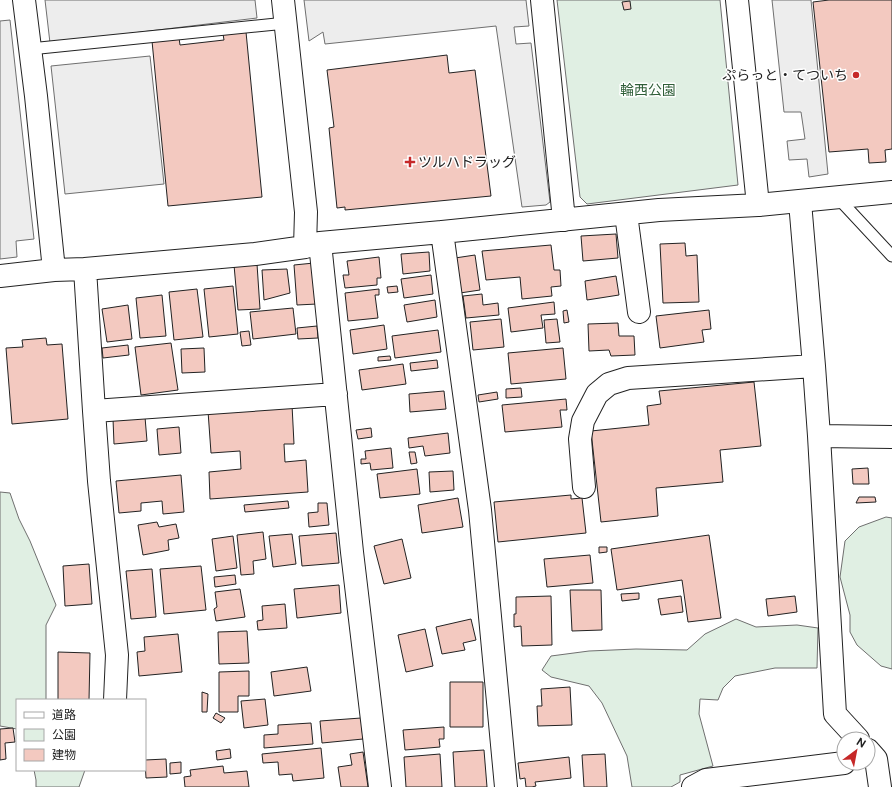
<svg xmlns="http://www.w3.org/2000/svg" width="892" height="787" viewBox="0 0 892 787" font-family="'Public Sans','Noto Sans JP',sans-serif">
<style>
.green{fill:#e0efe3;stroke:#6f6f6f}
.parking{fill:#ededed;stroke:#6f6f6f}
.building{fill:#f3c9c0;stroke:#222}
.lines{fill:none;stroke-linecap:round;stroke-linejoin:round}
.lane-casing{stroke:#222;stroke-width:13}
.street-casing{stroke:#222;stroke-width:24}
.secondary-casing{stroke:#222;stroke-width:24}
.lane{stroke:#fff;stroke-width:11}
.street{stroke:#fff;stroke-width:22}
.secondary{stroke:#fff;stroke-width:22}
.poi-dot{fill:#c62828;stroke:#fff;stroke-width:1.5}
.labels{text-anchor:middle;stroke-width:3;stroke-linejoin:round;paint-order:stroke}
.poi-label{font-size:14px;fill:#222;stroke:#fff;text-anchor:end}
.park-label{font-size:14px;fill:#2f5e38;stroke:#fff}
</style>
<rect width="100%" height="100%" fill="#fff"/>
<path class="green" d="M557,0h163l18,185 -151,19 -7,-7z
M0,492l10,1 9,26 11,22 26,64 -10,20v75h-29v29l-17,-3z
M886,517l6,1v151l-11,-3 -24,-21 -7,-13v-17l-10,-38 5,-36 14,-14z
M736,619l20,8 41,-2 21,3 -1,40h-42l-40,8 -12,12 -5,12 -18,-1 -1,15 14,52 -33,9v7l-9,5h-39l-5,-31 -25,-53 -13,-17 -38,-9 -9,-7 9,-14 38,-5 47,-2 51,1 18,-16z
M34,770h51l-6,17h-43v-7z"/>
<path class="parking" d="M45,0h210l2,18 -207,25z
M304,0h222l3,26 -15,1 2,17 15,-1 19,159 -4,3 -24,2 -26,-181 -171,18 -2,-12 -14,9z
M772,0h39l17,174 -19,3 -2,-18 -18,1 -2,-19 18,-2 -4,-27h-17z
M10,20l24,219 -18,2 1,16 -17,2v-238z
M150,56l14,128 -99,10 -14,-128z"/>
<path class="building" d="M829,0h63v149l-7,1 1,12 -17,1 -1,-14 -39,3 -16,-150z
M630,1l1,8 -7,1 -2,-8z
M246,32l16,165 -94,9 -16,-165 27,-3 1,7 44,-5 -1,-6z
M447,55l2,18 26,-3 16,126 -146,14v-3l-8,1 -8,-80 5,-1 -7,-57z
M616,234l2,24 -35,3 -2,-25z
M685,243l1,13 11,-1 2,47 -36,1 -3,-59z
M551,245l3,25h6l1,16 -10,1 1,9 -30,3 -2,-22 -34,3 -4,-29z
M429,252l1,19 -27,3 -2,-20z
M475,255l5,35 -20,3 -5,-35z
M379,257l2,21h-4v7l-32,3 -2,-13h6l-2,-14z
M314,263l3,41 -20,1 -3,-40z
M257,264l3,45 -22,1 -4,-45z
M287,269l3,24 -26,7 -2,-30z
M431,275l2,19 -29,4 -3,-19z
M616,276l3,19 -32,5 -2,-19z
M233,286l5,48 -29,3 -5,-48z
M397,286l1,6 -10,1 -1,-6z
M197,289l6,48 -29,3 -5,-48z
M379,289v6h-4l3,23 -30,3 -3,-28z
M482,294l1,11 15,-2 1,12 -33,3 -3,-22z
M162,295l4,41 -26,2 -4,-40z
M435,300l2,17 -30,5 -3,-17z
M554,302l1,12 -14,1 2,13 -32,4 -3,-24z
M128,305l4,34 -25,3 -5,-33z
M293,308l3,26 -43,5 -3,-27z
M567,310l2,12 -5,1 -1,-12z
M709,310l2,19 -9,1 2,12 -44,6 -4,-32z
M501,319l3,28 -31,3 -3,-28z
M557,319l3,23 -14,1 -2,-23z
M618,323l1,13h15l1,19 -24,1 -2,-6 -20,1 -1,-27z
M384,325l3,24 -34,5 -3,-24z
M317,326l1,12 -20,1 -1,-11z
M438,330l3,22 -46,6 -3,-22z
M249,331l2,14 -9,1 -2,-14z
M46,338l1,7 15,-1 6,75 -56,5 -6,-76 17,-1 -1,-7z
M171,343l7,47 -37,5 -6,-48z
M128,345l1,10 -26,3 -1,-10z
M204,348l1,24 -23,1 -1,-24z
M563,348l3,31 -55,5 -3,-31z
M390,356l1,4 -13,1v-4z
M437,360l1,8 -27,3 -1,-8z
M403,364l3,20 -44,6 -3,-20z
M754,382l7,64 -41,4 3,32 -67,6 2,28 -57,6 -10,-91 58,-6 -2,-19 14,-2 -2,-13z
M521,388l1,9 -16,1v-9z
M444,391l2,18 -36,3 -1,-18z
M497,392l1,7 -19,3 -1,-7z
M566,399l1,11h-7l2,17 -57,5 -3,-27z
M292,405l2,39h-10l1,18 21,-2 2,32 -98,7 -1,-27 32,-3 -1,-18 -29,2 -3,-42z
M145,417l2,24 -33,3 -1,-25z
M179,427l2,26 -22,2 -2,-26z
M371,428l1,9 -14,2 -2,-9z
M448,433l2,20 -25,3 -2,-10 -14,2 -1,-10z
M391,448l2,20 -22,2 -1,-7 -9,1v-5h5l-1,-8z
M409,452h6l2,11 -6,1z
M868,468l1,16h-16l-1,-15z
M417,469l3,25 -40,4 -3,-24z
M453,471l1,19 -24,2 -1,-20z
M181,475l3,37 -21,2 -1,-13 -21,2v8l-22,2 -3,-32z
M571,495v4l11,-1 4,35 -88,9 -4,-40z
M859,497h16l1,5 -20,1z
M458,498l5,29 -41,6 -4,-28z
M288,501l1,7 -44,4 -1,-7z
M318,503h9l2,22 -20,2 -1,-14 10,-1z
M157,522l2,5 17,-3 3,14 -11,2 1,10 -26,5 -5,-30z
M263,532l3,27 -13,2 1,13 -13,1 -4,-40z
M336,533l3,30 -37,3 -3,-30z
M292,534l4,30 -23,3 -4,-31z
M709,535l12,83 -33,4 -6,-42 -65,10 -6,-41z
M233,536l4,32 -21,3 -4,-32z
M402,539l9,39 -27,6 -10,-38z
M599,547h8v5l-8,1z
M590,555l3,28 -46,4 -3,-28z
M89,564l3,40 -27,2 -2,-40z
M201,566l5,44 -42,4 -4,-45z
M152,569l4,48 -25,2 -5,-48z
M235,575l1,9 -21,3 -1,-10z
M339,585l2,28 -44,5 -3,-29z
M240,589l5,28 -29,4 -2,-12 3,-2 -2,-15z
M570,590h31l1,40 -30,1z
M639,593v6l-17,2 -1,-7z
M551,596l1,49 -30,1 -1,-20 -7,1v-13h2v-17z
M681,596l2,16 -22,3 -3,-16z
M795,596l2,16 -29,4 -2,-17z
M285,604l2,24 -29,2 -1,-9 6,-1 -1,-14z
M471,619l5,21 -13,3 2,7 -23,4 -6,-27z
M425,629l8,37 -27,6 -8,-37z
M247,631l2,32 -30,1 -1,-32z
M178,634l4,38 -43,4 -2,-24 8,-1 -1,-14z
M58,652l32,1 -1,47h-31z
M307,667l4,24 -37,5 -3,-24z
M249,671v25h-11v16h-19v-40z
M450,682h33v45h-33z
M570,687l2,38 -34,1 -1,-20h5l-1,-17z
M202,692l6,2 -1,18h-5z
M265,699l3,26 -24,3 -3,-27z
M216,713l9,5 -4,5 -8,-5z
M361,718l2,21 -41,4 -2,-22z
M311,723l2,21 -49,4v-13l14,-1v-9z
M444,727v12h-5l1,8 -35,3 -2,-20z
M13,728l2,14 -10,1 1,16 -6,1v-31z
M321,748l3,30 -31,3 -1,-7 -13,1 -1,-13 -15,1 -1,-9z
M230,749l1,9 -14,2 -1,-9z
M484,750l3,37h-32l-2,-35z
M363,752l5,35h-27l-3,-20 14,-2 -2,-11z
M440,754l2,33h-36l-2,-30z
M605,754l2,33h-23l-2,-32z
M569,757l2,21 -36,4 1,4 -4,1h-6l-1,-9 -5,1 -2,-16z
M166,759l1,18 -21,1 -1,-18z
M181,762v11l-11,1v-11z
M223,766l1,7 23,-2 2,16h-64l-1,-10 7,-1 -1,-6z"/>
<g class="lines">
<defs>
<path id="lane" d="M30,49l256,-26
M838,198l54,58"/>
<path id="street" d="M24,0l12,96 18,174
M283,0l23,212 -1,35
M542,0l22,220
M800,202l14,164 5,70 16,278 23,25
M626,214l13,98
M442,232l38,278 26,277
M320,243l32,309 28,235
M85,269l170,-15 50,-7 15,-4 122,-11 217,-22 99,-5 -21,-205
M0,276l54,-6 31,-1 9,142 5,70 18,174 -2,45
M94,411l242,-17
M819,436l73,1
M584,487l-4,-48 3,-18 14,-27 12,-10 19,-6 186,-12
M868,750l8,9 4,28
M693,787l13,-7 138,-17"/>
<path id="secondary" d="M758,205l134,-13"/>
</defs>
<use href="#lane" class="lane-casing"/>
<use href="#street" class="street-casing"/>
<use href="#secondary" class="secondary-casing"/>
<use href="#lane" class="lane"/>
<use href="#street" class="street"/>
<use href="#secondary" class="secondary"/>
</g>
<g class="poi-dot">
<circle cx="856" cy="75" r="4"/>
<path d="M408 156h4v4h4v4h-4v4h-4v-4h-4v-4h4z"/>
</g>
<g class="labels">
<g class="poi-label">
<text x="848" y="80">ぷらっと・てついち</text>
<text x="418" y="167" text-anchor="start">ツルハドラッグ</text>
</g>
<g class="park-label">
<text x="648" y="95">輪西公園</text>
</g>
</g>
<rect x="16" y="699" width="130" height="72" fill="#ffffff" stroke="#a7a7a7"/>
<rect x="24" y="712" width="20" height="6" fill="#ffffff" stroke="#a7a7a7"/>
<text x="52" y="719" font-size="12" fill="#222222">道路</text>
<rect x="24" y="729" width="20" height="12" fill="#e0efe3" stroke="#a7a7a7"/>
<text x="52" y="739" font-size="12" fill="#222222">公園</text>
<rect x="24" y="749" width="20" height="12" fill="#f3c9c0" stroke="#a7a7a7"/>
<text x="52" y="759" font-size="12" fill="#222222">建物</text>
<g transform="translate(856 751) rotate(32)"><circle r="19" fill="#ffffff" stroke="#a7a7a7"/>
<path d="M0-3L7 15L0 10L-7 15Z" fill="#c62828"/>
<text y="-6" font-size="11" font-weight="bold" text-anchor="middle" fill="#222222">N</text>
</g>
</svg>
